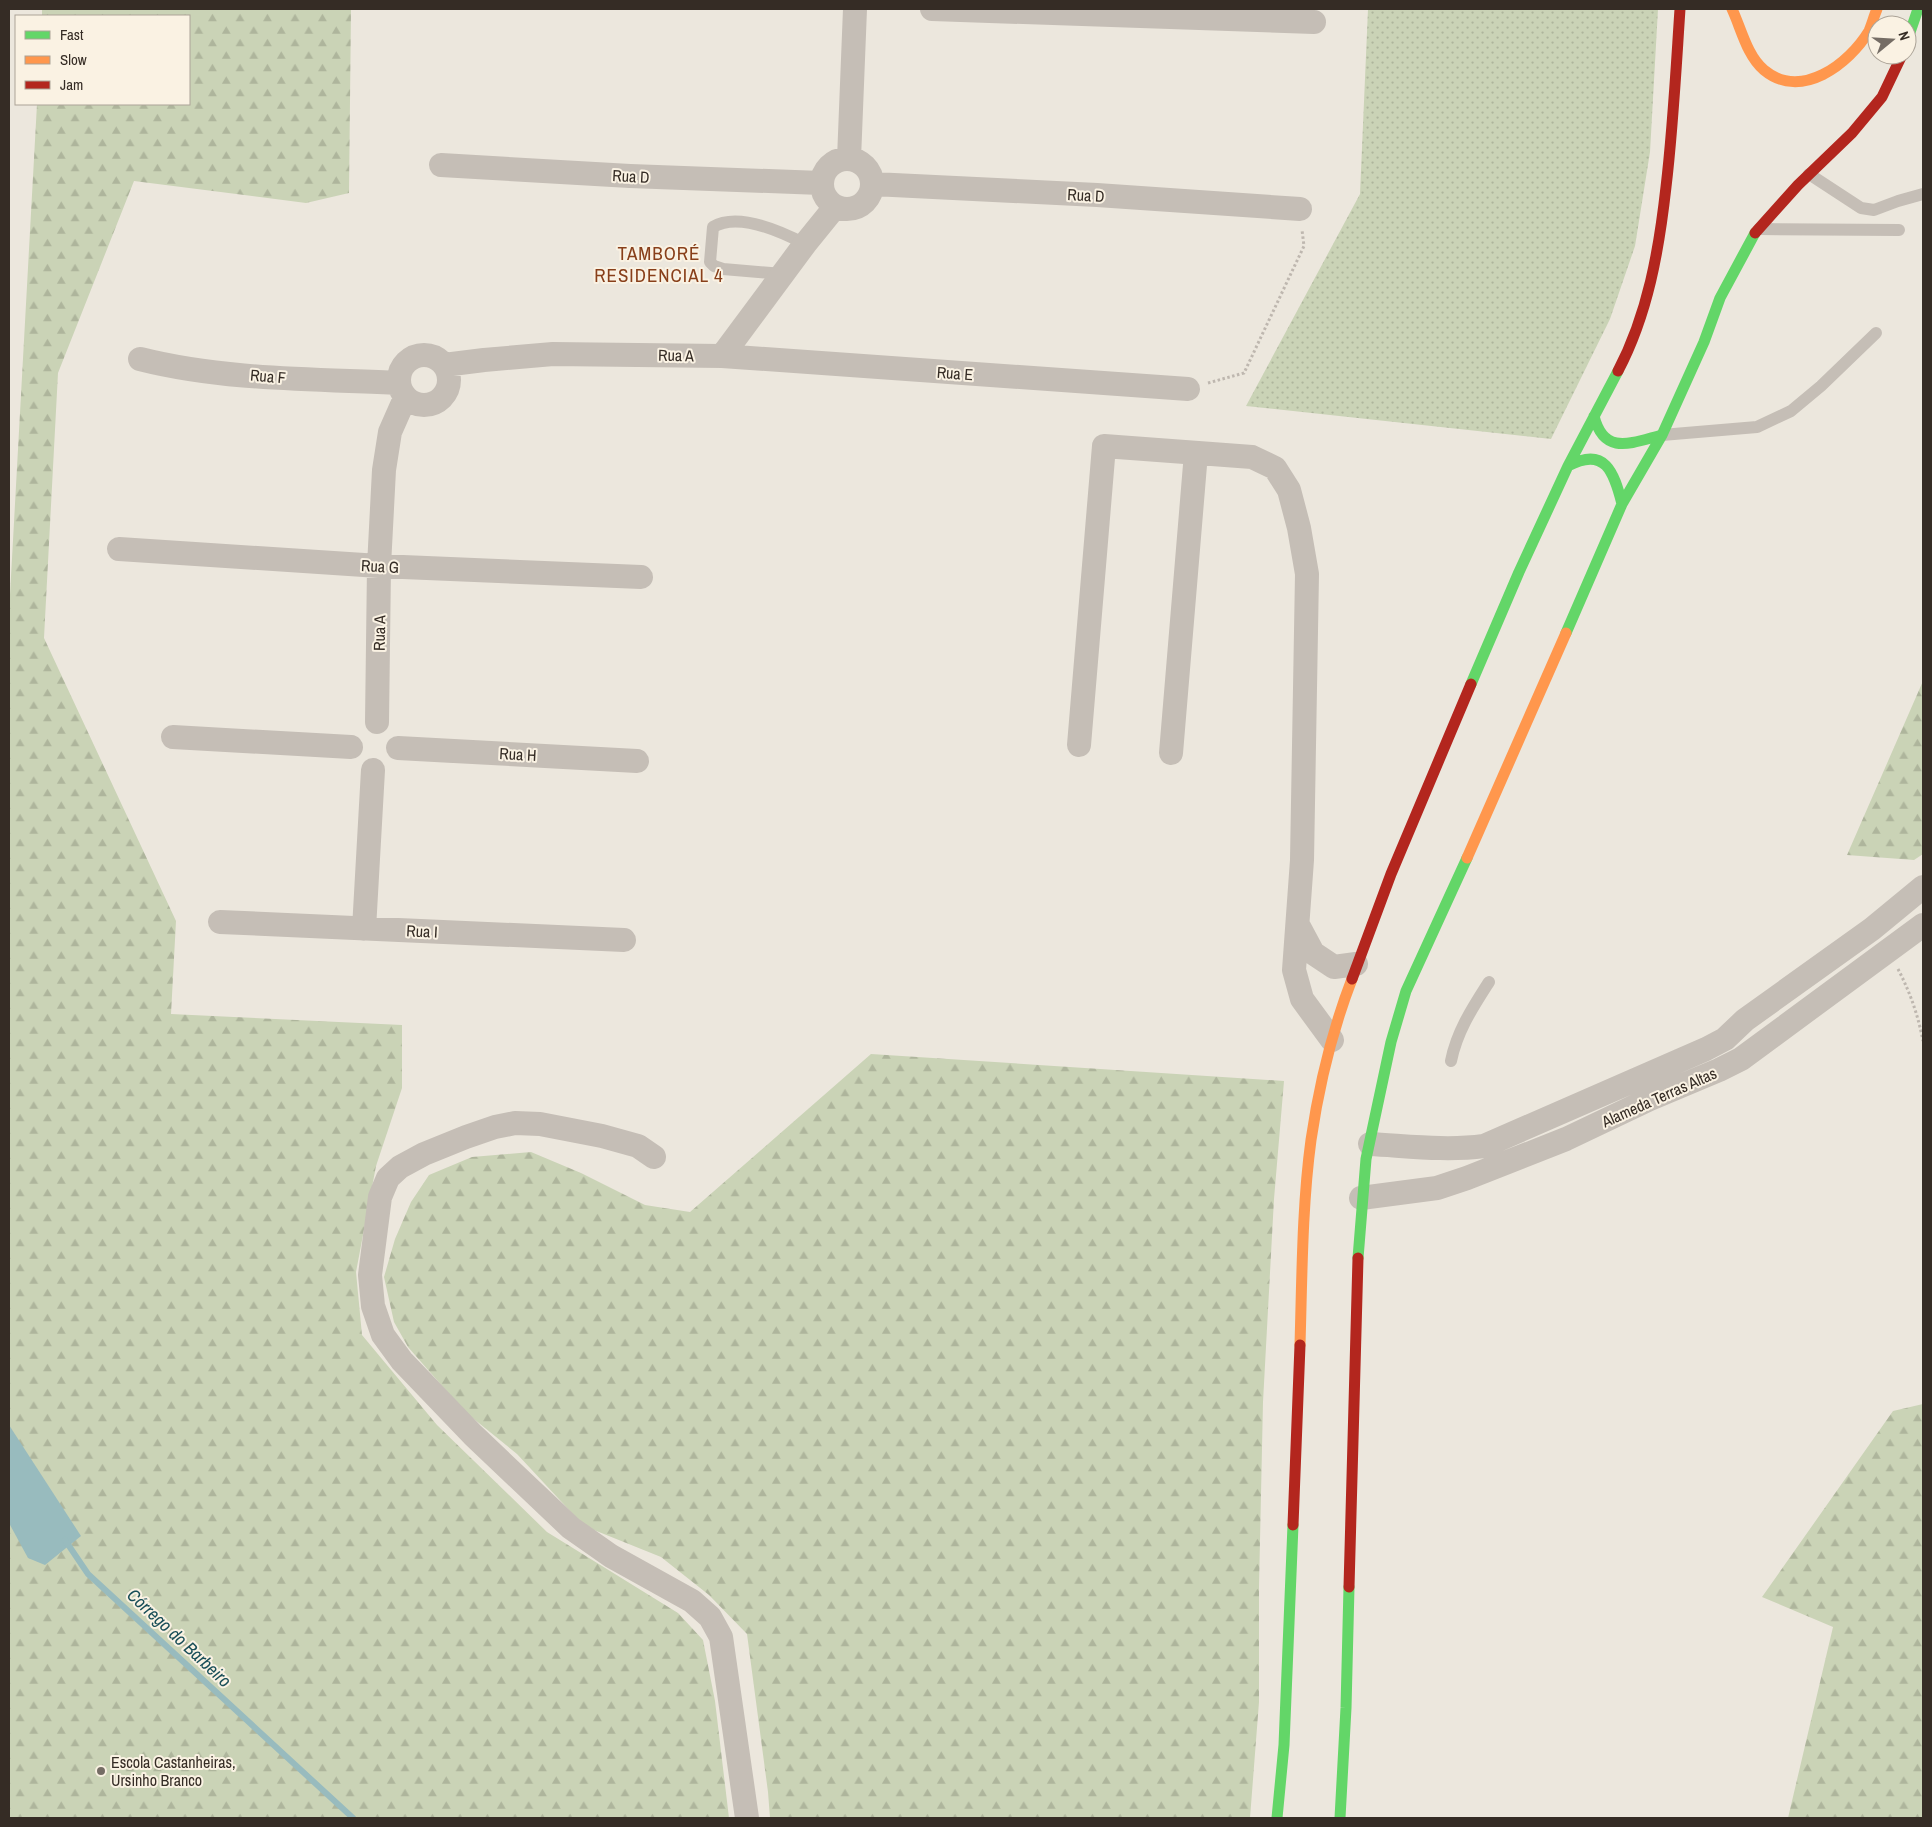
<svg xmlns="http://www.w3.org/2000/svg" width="1932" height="1827" viewBox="0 0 1932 1827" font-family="'Archivo Narrow',sans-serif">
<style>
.green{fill:url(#green-dots)}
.forest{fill:url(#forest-firs)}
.water{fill:#98bbbe}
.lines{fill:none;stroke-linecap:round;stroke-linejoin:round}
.stream{stroke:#98bbbe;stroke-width:6}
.path{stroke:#beb7af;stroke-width:3;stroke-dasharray:2.5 2.5;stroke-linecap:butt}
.lane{stroke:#c5beb6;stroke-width:12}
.street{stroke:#c5beb6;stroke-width:24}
.fast{stroke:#63d668;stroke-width:11}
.slow{stroke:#ff974d;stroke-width:11}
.jam{stroke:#b3261e;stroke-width:11}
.poi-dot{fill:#756d65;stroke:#faf2e3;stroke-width:2}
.labels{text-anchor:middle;stroke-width:4;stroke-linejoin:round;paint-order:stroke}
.street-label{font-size:16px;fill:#352c25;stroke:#faf2e3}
.poi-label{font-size:16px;fill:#352c25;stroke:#faf2e3;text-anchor:start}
.water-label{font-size:18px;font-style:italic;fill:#194e58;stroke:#faf2e3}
.quarter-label{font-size:19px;letter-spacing:1px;fill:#883f1a;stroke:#faf2e3}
</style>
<defs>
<pattern id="green-dots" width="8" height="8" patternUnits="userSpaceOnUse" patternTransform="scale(1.25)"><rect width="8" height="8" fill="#cad3b6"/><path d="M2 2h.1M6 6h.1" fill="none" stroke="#aeb59c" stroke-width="1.8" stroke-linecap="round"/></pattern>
<pattern id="forest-firs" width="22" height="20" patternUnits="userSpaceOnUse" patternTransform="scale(1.25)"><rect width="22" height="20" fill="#cad3b6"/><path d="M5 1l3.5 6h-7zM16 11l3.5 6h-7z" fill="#aeb59c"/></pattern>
</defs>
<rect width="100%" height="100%" fill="#ece7dd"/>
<path class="green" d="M1368,9h290l-8,143 -15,94 -25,73 -59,120 -305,-33 114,-212z"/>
<path class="forest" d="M42,9h309l-2,184 -43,10 -172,-22 -76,192 -14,265 132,283 -5,93 231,11v63l-26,78 -20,106 6,63 75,90 110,107 131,81 25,27 12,61 14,117h-720v-1205l28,-509h152v-88h-147z
M1923,681v173l-9,6 -67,-5z
M871,1054l413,27 -10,118 -11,203 -4,185v115l-9,116h-480l-2,-26 -21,-158 -38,-39 -48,-38 -77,-31 -67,-72 -53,-43 -56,-64 -14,-25 -10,-45 11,-38 16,-37 18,-27 43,-18 59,-5 50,21 64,32 45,7z
M1923,1404v414h-135l45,-191 -71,-30 131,-186z"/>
<path class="water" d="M9,1425l72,111 -36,29 -17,-7 -19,-35z"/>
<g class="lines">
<path class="stream" d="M65,1540l23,34 265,244"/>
<path class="path" d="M1208,383l36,-10 60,-127 -2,-16
M1898,969c12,23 20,46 25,72"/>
<path class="lane" d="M1809,174l52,34 13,2 24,-9 25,-7
M1759,229l140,1
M783,274l-60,-5 -9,-3 -4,-4 3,-35c25,-15 69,5 92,17
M1662,435l95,-8 34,-16 30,-25 55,-53
M1451,1061c6,-30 22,-54 38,-79"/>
<path class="street" d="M932,9l382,13
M822 184a25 25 0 1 1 50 0a25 25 0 1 1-50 0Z
M849,159l6,-150
M441,165l189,11 191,7
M873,184l224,11 203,14
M399 380a25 25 0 1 1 50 0a25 25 0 1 1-50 0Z
M722,356l466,33
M140,359c83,21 173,20 258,24
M444,365l40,-5 69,-6 169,2 83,-112 30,-37
M119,549l260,17 262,11
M377,722l2,-156 5,-96 6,-38 15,-34
M173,737l178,10
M1079,745l25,-299 148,11 23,11 14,22 10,38 8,46 -5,286 -8,110 8,29 30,41
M398,748l239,13
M1171,753l25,-300
M220,922l404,18
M1298,925l15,28 21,14 22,-3
M364,929l9,-159
M1370,1144c38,2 76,7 114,2l222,-97 19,-10 20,-19 127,-91 51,-42
M654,1157l-16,-11 -36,-10 -62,-12 -25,-1 -20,4 -29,10 -42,17 -24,13 -12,11 -8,19 -10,78 3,31 10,29 19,26 71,74 98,93 40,28 81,45 18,16 11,20 26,181
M1361,1198l76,-10 30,-10 99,-39 84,-40 69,-29 22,-11 182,-134"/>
<path class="fast" d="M1907,41l11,-32
M1594,416c10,40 37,27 68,19
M1568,466c37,-20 46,6 54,38
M1566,633l56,-129 40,-69 42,-93 16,-44 35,-65
M1471,684l48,-112 49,-106 50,-95
M1358,1258l8,-99 25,-117 15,-51 61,-133
M1277,1818l7,-73 9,-220
M1340,1818l6,-110 3,-121"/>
<path class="slow" d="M1732,9c9,19 15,47 32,61 37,31 85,-6 105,-39 3,-7 5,-15 8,-22
M1467,858l99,-225
M1300,1345c2,-67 2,-139 11,-205 8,-55 21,-109 41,-161"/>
<path class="jam" d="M1755,233l43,-48 54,-52 30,-36 20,-42
M1618,371c30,-57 41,-121 48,-184 7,-59 10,-118 14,-178
M1352,979l39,-105 80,-190
M1293,1525l7,-180
M1349,1587l9,-329"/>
</g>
<circle class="poi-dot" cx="101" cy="1771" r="5"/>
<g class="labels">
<g class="street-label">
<text transform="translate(631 176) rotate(3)" y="6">Rua D</text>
<text transform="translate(1086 195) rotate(3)" y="6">Rua D</text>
<text transform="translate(676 355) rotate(1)" y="6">Rua A</text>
<text transform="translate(955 373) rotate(4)" y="6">Rua E</text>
<text transform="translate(268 376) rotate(5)" y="6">Rua F</text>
<text transform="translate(380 566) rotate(3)" y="6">Rua G</text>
<text transform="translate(379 633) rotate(-89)" y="6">Rua A</text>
<text transform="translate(518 754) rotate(3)" y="6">Rua H</text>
<text transform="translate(422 931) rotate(3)" y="6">Rua I</text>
<text transform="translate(1659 1097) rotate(-24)" y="6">Alameda Terras Altas</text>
</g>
<g class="poi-label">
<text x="111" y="1768">Escola Castanheiras,<tspan x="111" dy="18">Ursinho Branco</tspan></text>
</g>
<g class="water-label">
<text transform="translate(179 1638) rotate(43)" y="6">Córrego do Barbeiro</text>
</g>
<g class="quarter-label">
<text x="659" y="260">TAMBORÉ<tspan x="659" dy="22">RESIDENCIAL 4</tspan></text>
</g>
</g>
<rect width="1932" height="1827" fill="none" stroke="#352c25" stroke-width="20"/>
<rect x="15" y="15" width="175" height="90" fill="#faf2e3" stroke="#aba397"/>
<rect x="25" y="31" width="25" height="8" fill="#63d668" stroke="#aba397"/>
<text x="60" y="40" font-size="15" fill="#352c25">Fast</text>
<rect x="25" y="56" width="25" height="8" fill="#ff974d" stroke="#aba397"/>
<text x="60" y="65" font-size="15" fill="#352c25">Slow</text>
<rect x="25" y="81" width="25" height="8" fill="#b3261e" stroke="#aba397"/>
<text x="60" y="90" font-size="15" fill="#352c25">Jam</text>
<g transform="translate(1892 40) rotate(72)"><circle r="24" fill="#faf2e3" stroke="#aba397"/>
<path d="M0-4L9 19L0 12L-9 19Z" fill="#756d65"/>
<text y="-8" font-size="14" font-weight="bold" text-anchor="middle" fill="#352c25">N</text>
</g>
</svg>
